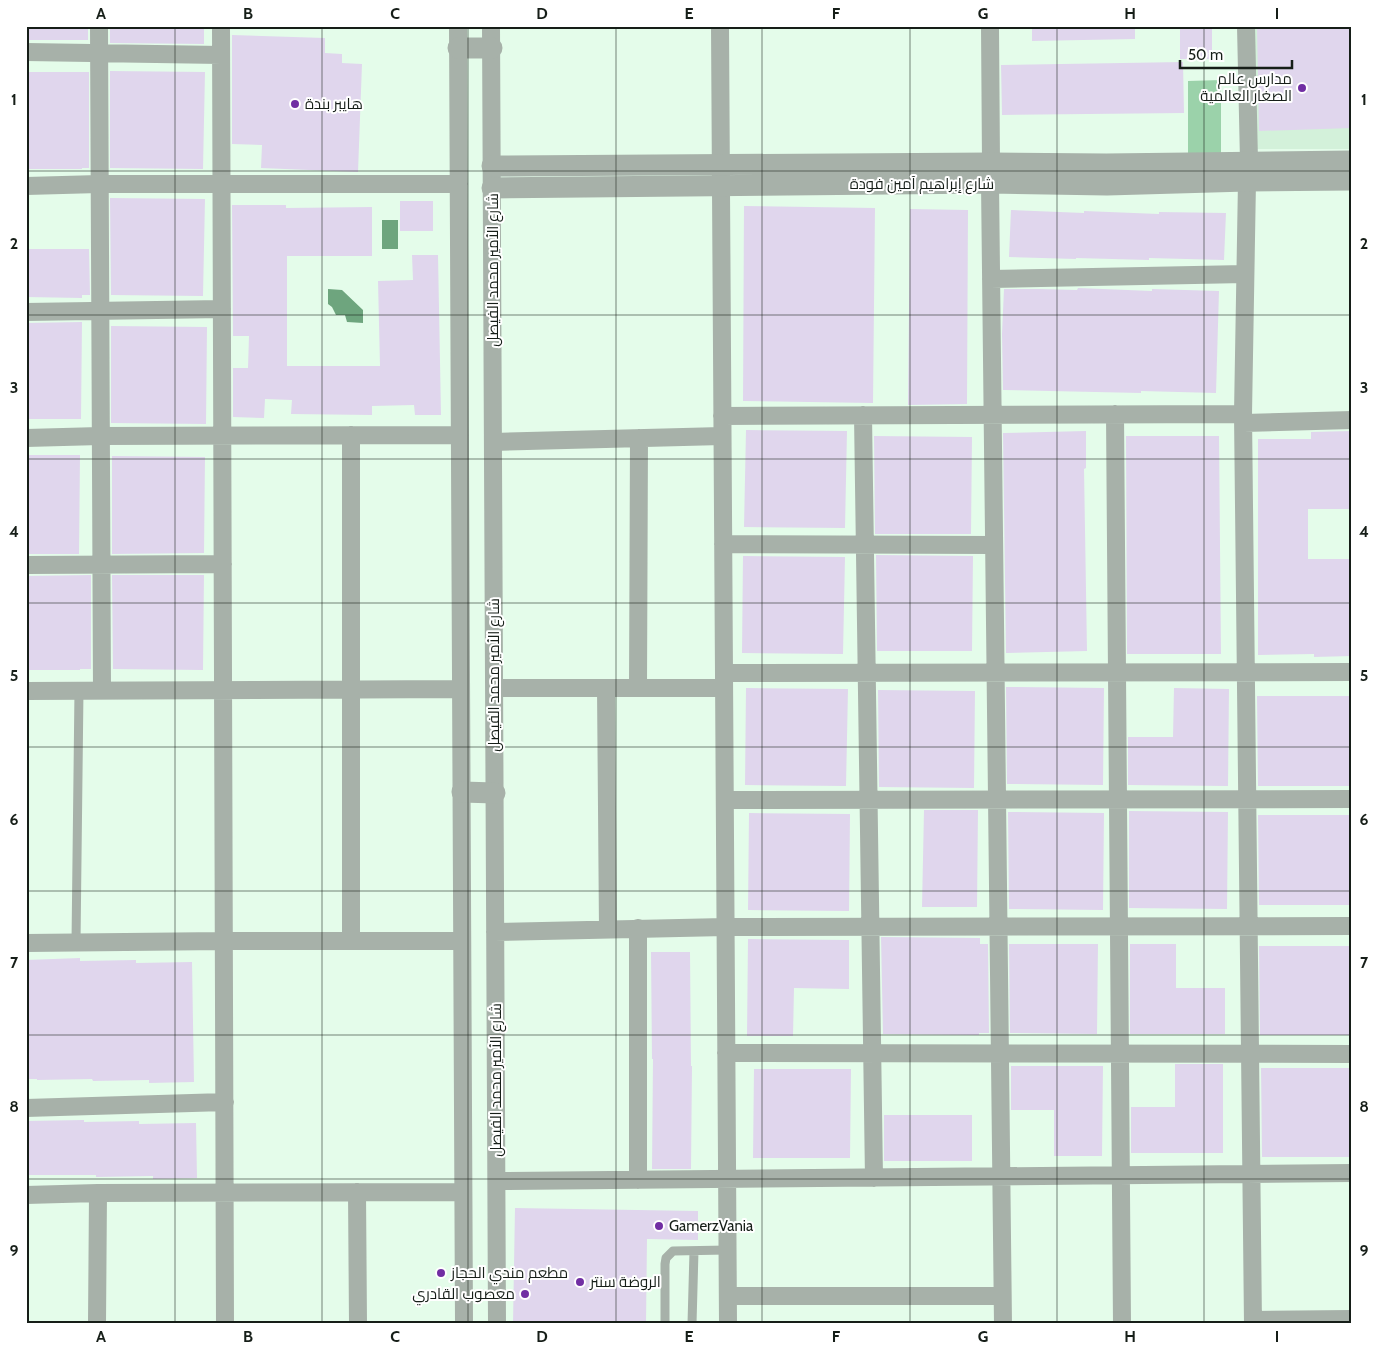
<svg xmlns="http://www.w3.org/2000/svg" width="1378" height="1350" viewBox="0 0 1378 1350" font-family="Cabin,Cairo,sans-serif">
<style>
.built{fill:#d3f1da}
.green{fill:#9bd2aa}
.water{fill:#6ea57e}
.building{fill:#e0d6ed}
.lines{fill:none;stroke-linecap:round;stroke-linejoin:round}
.service{stroke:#a7b1a9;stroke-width:9}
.minor{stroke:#a7b1a9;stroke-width:18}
.tertiary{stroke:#a7b1a9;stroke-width:21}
.grid{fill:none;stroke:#161e18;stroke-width:1;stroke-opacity:0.55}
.poi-dot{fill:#712ea3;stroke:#fff;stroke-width:2}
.labels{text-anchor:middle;stroke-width:4;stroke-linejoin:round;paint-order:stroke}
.poi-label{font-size:15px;fill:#161e18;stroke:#fff;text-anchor:start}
.street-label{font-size:15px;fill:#161e18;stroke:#fff}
.neatline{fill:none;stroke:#161e18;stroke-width:2}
.grid-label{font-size:16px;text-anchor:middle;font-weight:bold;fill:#161e18}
</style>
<rect width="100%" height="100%" fill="#e4fcea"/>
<path class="built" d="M1252,26h100v123h-100z"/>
<path class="green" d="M1221,80v80h-33v-79z"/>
<path class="water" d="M382,220h16v29h-16z
M328,289l14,1 21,20v13l-16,-1 -2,-7h-9l-4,-8 -4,-3z"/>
<path class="building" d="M26,26h62v14h-62z
M110,26h94v18l-94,-1z
M1032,26h103v13l-103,2z
M1180,26h32v33h-32z
M1257,26h95v102l-93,3z
M232,35l93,3v15l17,1v9l20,1 -4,108 -97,-4 1,-23 -30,-1z
M1183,62l1,51 -182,2 -1,-50z
M110,71l95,1 -2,97 -93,-1z
M26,72h63v96h-7v1h-56z
M110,198l95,1 -2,97 -92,-1z
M400,201h33v30h-33z
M232,205h54v3l86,-1v49h-85v110h93l-2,-85 35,-1 -1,-25h26l3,160h-26l-1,-10 -42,1v9l-81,-1 1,-14 -27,-1 -1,19 -31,-1v-49h15l1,-32h-16z
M744,206l131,2 -2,195 -130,-2z
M910,209l58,1 -1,194 -59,1z
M1011,210l73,3v-2l75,3v-2l67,1 -2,47 -75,-2v2l-73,-2v1l-67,-2z
M26,249h63l1,46h-8v3l-56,-1z
M1078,288l74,3v-2l67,2 -3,102 -75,-2v2l-138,-3 -1,-56 2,-45h35l38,1z
M82,322l-1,97h-55v-96z
M111,326l96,1 -1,97 -95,-1z
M746,430l101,1 -2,97 -101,-1z
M1086,431v37l-2,1 3,182 -81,2 -3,-220z
M1352,431v78h-44v50h44v97l-38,1v-3l-56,1v-216h53v-7z
M874,436l98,1 -1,97h-96z
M1126,436h93l2,218h-94z
M26,455h54l-1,99h-53z
M112,456l93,1 -1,96 -92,1z
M876,555l97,1 -1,95h-95z
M743,556l102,1 -2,97 -101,-1z
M91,575v94h-11v1h-54v-94z
M112,575h92l-1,95 -90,-1z
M1006,687l98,1 -1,97 -96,-1z
M746,688l102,1 -2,97 -101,-1z
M1174,688l55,1 -1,97 -100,-1v-48h45z
M878,690l97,1 -1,97 -95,-1z
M1257,696h94l-1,90h-92z
M924,810h54l-1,97h-55z
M1129,811l99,1 -1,97 -98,-1z
M1008,812l96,1 -1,97 -94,-1z
M749,813l101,1 -1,97 -101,-1z
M1258,815h94v90h-93z
M881,937l99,1v6h8l1,89h-10v2l-96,-1z
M748,939l101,1v49l-55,-1 -1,48h-46z
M1009,944h89l-1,90 -87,-1z
M1130,944h46v44h49v46h-95z
M1259,946h93v89h-92z
M651,952h39l1,114h1l-1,103h-39l1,-110h-1z
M80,958v3l56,-1v3l56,-1 2,120 -45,1v-3l-56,1 -1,-2 -55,1v-1h-11v-119z
M1175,1064h48v89h-92v-46h44z
M1011,1066h92l-1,90h-48v-46h-43z
M1261,1068h91v89h-90z
M754,1069h97l-1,89h-97z
M884,1115h88v46h-88z
M84,1120v2l55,-1v3l57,-1 1,55 -44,1v-3l-57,1v-2h-70v-54z
M515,1208l183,3v29l-51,-1 -1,85h-133z"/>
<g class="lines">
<path class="service" d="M76,943l3,-253
M665,1324v-60l1,-6 7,-7 54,-1
M692,1324l2,-73"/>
<path class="minor" d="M99,26l3,664
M221,26l4,1298
M458,26l6,1298
M491,26l6,1298
M720,26l8,1298
M990,26l1,137
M1246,26l3,135
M26,52l195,3
M1247,181l-4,233 10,910
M990,183l13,1141
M26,186l73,-2h360
M991,279l254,-5
M26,312l196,-3
M1115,414l7,910
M863,415l11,763
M722,416l521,-2
M1244,423l108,-3
M26,438l74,-2 360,-1
M493,442l229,-6
M723,544l271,1
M26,565l197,-1
M724,673l628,-1
M495,688h229
M606,688l2,241
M638,688l1,-250
M26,691l435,-2
M725,800l627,-1
M495,932l230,-5 627,-1
M351,941v-506
M26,943l198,-2h238
M726,1053l626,1
M26,1108l199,-6
M638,1180v-252
M497,1181l855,-8
M357,1192l1,132
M26,1195l72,-2 365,-1
M728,1296h274
M1253,1320l99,-1
M97,1324l1,-131"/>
<path class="tertiary" d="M458,48h34
M492,166l499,-3 115,1 246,-3
M492,188l498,-5 117,2 140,-4 105,-1
M462,792l33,1"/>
</g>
<path class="grid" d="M175,26v1298M322,26v1298M468,26v1298M616,26v1298M762,26v1298M910,26v1298M1057,26v1298M1204,26v1298M26,171h1326M26,315h1326M26,459h1326M26,603h1326M26,747h1326M26,891h1326M26,1035h1326M26,1179h1326"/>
<g class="poi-dot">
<circle cx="1302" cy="88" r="5"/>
<circle cx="295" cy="104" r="5"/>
<circle cx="659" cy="1226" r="5"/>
<circle cx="441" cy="1273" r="5"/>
<circle cx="580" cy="1282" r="5"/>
<circle cx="525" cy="1294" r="5"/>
</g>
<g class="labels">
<g class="poi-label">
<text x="1292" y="84" text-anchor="end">مدارس عالم<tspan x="1292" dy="17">الصغار العالمية</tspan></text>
<text x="305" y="109">هايبر بندة</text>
<text x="669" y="1231">GamerzVania</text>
<text x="451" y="1278">مطعم مندي الحجاز</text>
<text x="590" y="1287">الروضة سنتر</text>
<text x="515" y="1299" text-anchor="end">معصوب القادري</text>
</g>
<g class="street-label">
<text x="922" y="189">شارع إبراهيم آمين فودة</text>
<text transform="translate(493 270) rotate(-90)" y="5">شارع الأمير محمد الفيصل</text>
<text transform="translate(494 675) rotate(-90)" y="5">شارع الأمير محمد الفيصل</text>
<text transform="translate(496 1080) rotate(-90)" y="5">شارع الأمير محمد الفيصل</text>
</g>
</g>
<rect width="1378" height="1350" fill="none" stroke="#ffffff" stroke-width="55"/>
<path d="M1180 60v8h112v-8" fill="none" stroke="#161e18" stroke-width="2.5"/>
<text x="1188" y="60" font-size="15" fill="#161e18" stroke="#ffffff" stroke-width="4" paint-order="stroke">50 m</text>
<rect x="28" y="28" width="1322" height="1294" class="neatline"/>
<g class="grid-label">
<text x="101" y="19">A</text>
<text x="248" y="19">B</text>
<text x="395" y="19">C</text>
<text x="542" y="19">D</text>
<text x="689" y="19">E</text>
<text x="836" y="19">F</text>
<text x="983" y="19">G</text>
<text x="1130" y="19">H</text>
<text x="1277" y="19">I</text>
<text x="14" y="105">1</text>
<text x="1364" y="105">1</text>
<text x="14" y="249">2</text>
<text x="1364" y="249">2</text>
<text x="14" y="393">3</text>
<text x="1364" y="393">3</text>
<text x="14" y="537">4</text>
<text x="1364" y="537">4</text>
<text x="14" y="681">5</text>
<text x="1364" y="681">5</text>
<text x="14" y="825">6</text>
<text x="1364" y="825">6</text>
<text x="14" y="968">7</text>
<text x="1364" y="968">7</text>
<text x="14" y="1112">8</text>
<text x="1364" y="1112">8</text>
<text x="14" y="1256">9</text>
<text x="1364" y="1256">9</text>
<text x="101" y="1342">A</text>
<text x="248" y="1342">B</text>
<text x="395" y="1342">C</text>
<text x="542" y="1342">D</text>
<text x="689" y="1342">E</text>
<text x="836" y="1342">F</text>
<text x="983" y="1342">G</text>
<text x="1130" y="1342">H</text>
<text x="1277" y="1342">I</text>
</g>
</svg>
